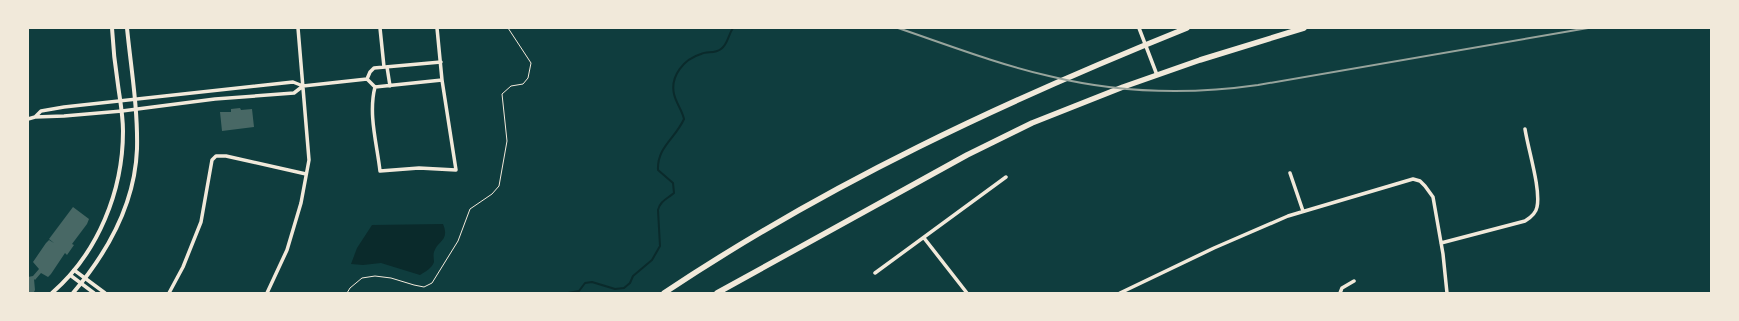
<svg xmlns="http://www.w3.org/2000/svg" width="1739" height="321" viewBox="0 0 1739 321" font-family="Ubuntu,sans-serif">
<style>
.water{fill:#0a2a2b}
.lines{fill:none;stroke-linecap:round;stroke-linejoin:round}
.stream{stroke:#0a2a2b;stroke-width:2}
.building{fill:#486865}
.path{stroke:#f1e9da;stroke-width:1}
.minor{stroke:#f1e9da;stroke-width:3.5}
.tertiary{stroke:#f1e9da;stroke-width:4}
.trunk{stroke:#f1e9da;stroke-width:5.5}
.rail{stroke:#97a49c;stroke-width:2}
</style>
<rect width="100%" height="100%" fill="#0f3d3e"/>
<path class="water" d="M443,224c7,17 -5,16 -9,28 -1,3 0,7 0,10 -2,6 -9,10 -14,13l-39,-12 -18,2 -12,-1 6,-16 15,-23z"/>
<g class="lines">
<path class="stream" d="M568,293l11,-2 6,-8 7,-1 23,7 9,-1 6,-5 3,-7 19,-16 8,-14 -2,-36c2,-9 9,-11 16,-17l-1,-10 -15,-13c-1,-23 17,-31 26,-51 -2,-9 -8,-16 -10,-25 -4,-18 10,-35 27,-40 6,-3 14,0 20,-5 7,-5 7,-14 12,-21"/>
</g>
<path class="building" d="M240,108l1,2 11,-1 2,18 -32,4 -2,-19h11v-3z
M73,207l16,12 -2,5 -15,20 2,1 -7,10 -2,-2 -14,21 -3,3 -7,-4 -6,7 -1,-1 1,11 -1,2 -6,1v-16l5,-1 6,-7 -6,-7 13,-19 3,-3 5,3 -5,-4z"/>
<g class="lines">
<path class="path" d="M347,293l3,-5 12,-10 13,-2 16,2 23,7 10,2 8,-4 26,-42 12,-32 22,-15 7,-8 8,-45 -5,-47 9,-8 12,-2 5,-6 3,-15 -23,-35"/>
<path class="minor" d="M380,28l4,39
M1139,28l18,47
M387,67l3,19
M367,79l3,-7 4,-4 67,-6
M367,79l8,8
M375,87c-7,27 2,57 5,84l39,-3 37,2 -14,-90 -5,-52
M375,87l67,-7
M35,117l6,-6 23,-4 229,-25 10,4 64,-7
M28,119l7,-2 29,-1 58,-5 93,-12 79,-6 9,-7
M1290,173l13,38
M924,238l43,55
M1441,243l84,-22c5,-3 11,-8 12,-14 4,-18 -9,-58 -12,-78
M74,270l31,23
M875,273l131,-96
M70,275l24,18
M169,293l14,-26 18,-45 11,-62 4,-4h10l80,18
M267,293l20,-43 14,-47 8,-43 -11,-132
M1120,293l94,-45 74,-32 125,-37 7,2 5,5 8,11 10,57 4,39
M1340,293l2,-5 12,-7"/>
<path class="tertiary" d="M52,293c46,-40 71,-102 71,-162 0,-16 -3,-31 -5,-46 -3,-19 -5,-38 -6,-57
M73,293c34,-40 62,-90 64,-144 1,-40 -6,-81 -10,-121"/>
<path class="trunk" d="M664,293c165,-110 339,-191 523,-265
M717,293l250,-138 65,-32 91,-36 77,-27 104,-32"/>
<path class="rail" d="M898,28c50,17 99,36 151,48 69,17 139,19 209,9l330,-57"/>
</g>
<rect width="1739" height="321" fill="none" stroke="#f1e9da" stroke-width="58"/>
</svg>
